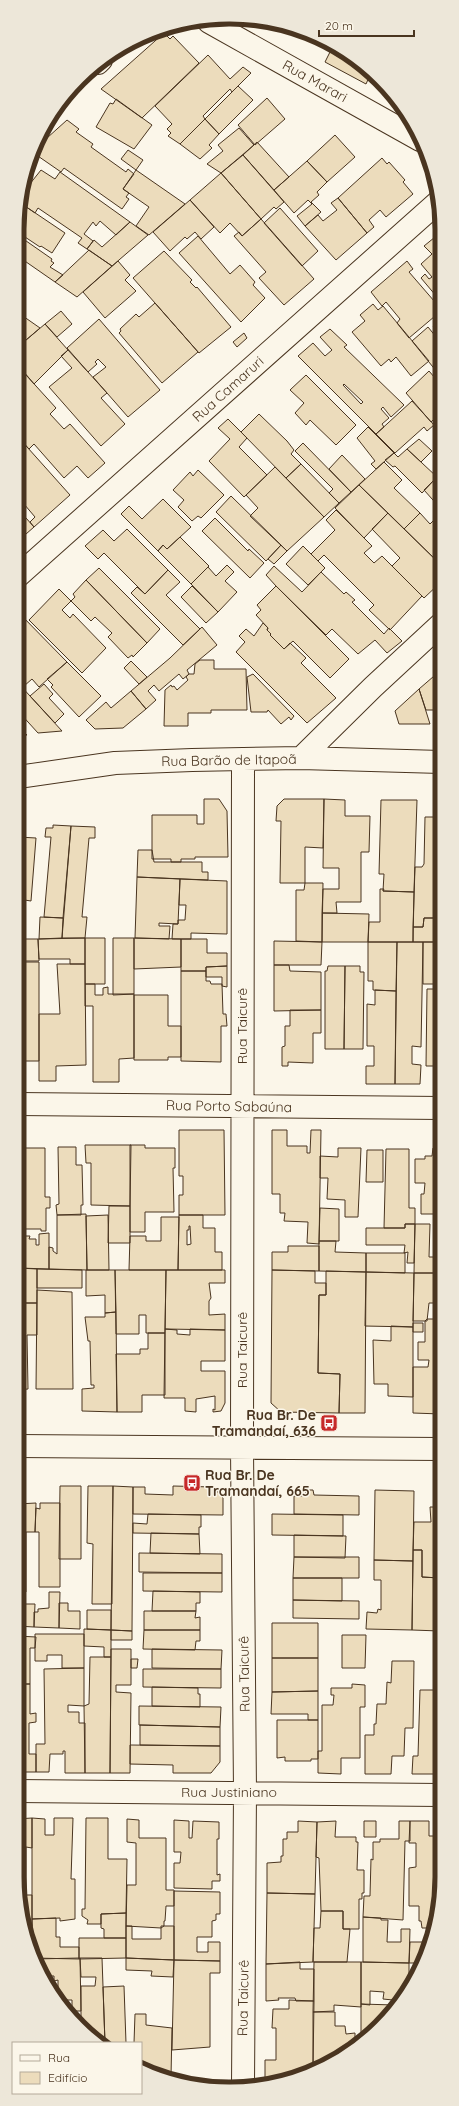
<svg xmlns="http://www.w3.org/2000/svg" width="459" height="2106" viewBox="0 0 459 2106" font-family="Quicksand,sans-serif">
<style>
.building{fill:#ecdcbc;stroke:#4a3520;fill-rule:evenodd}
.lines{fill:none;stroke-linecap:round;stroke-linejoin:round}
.minor-casing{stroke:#4a3520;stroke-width:24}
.minor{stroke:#fbf6e9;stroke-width:22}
.labels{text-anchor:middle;stroke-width:3;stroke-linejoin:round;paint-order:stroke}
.street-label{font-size:14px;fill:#4a3520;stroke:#fbf6e9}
.poi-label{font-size:14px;font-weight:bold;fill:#4a3520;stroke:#fbf6e9;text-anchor:end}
.rim{fill:none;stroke:#4a3520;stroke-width:5}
</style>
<rect width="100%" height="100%" fill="#fbf6e9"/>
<path class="building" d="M164,33l6,6 3,-3 26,27 -57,55 -41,-29z
M333,46l38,27 -5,11 -41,-22z
M208,55l22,24 13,-12 8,6 -19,19 -2,-3 -27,27 2,3 -25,25 -12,-8 3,-3 -4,-4 5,-5 -17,-18z
M238,86l15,14 -34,34 -14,-15z
M267,98l18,21 -30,26 -17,-20z
M116,99l36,26 -18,24 -38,-22 14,-24 3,1z
M205,119l14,15 -10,11 3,3 -12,11 -20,-15z
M67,120l12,9 -3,3 17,12 -2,3 35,25 2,-3 6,5 -11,15 6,4 -3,4 3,2 -7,10 -58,-41 -3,4 -26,-18 2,-7z
M239,128l15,17 -33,28 -14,-9 16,-13 -5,-6z
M335,135l20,22 -28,25 -20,-21z
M257,142l32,35 -15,13 -31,-35z
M128,150l15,10 -7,10 -15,-11z
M243,155l41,47 -8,7 -2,-2 -13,12 -40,-46z
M382,158l5,6 2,-2 16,18 -2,2 10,12 -27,23 -6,-7 -11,10 5,7 -7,6 -29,-35z
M307,161l20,21 -10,10 2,3 -8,7 10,10 -16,14 -8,-10 15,-12 -4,-4 -14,13 -20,-23z
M41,170l14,9 5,-7 70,50 -14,13 -16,-14 -4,5 -3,-4 -9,12 9,7 -6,8 -9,-6 4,-5 -44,-30 -3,5 -16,-11 6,-19 4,2z
M136,170l49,34 -36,31 -13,-9 13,-19 -26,-18z
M221,173l40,46 -19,17 -12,-13 -10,10 -30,-33z
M338,198l29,35 -31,27 -31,-34 13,-11 5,6 14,-11 -6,-7z
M190,200l24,27 -13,12 -6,-7 -8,7 -2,-2 -15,14 -17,-19z
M19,202l46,31 -13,20 -11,-7 -1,1 -21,-14z
M280,208l38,43 -16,15 -38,-43z
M261,219l53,60 -30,26 -25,-27 7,-6 -32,-36 5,-4 3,4z
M130,222l18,13 -36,31 -25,-17 7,-9 8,7z
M440,233l2,2 -1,58 -4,4 -16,-19 4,-4 4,5 3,-2 -11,-13 11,-10 -8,-8z
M19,236l33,23 -1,2 3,2 -4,4 13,8 -8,7 -36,-25z
M198,236l32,38 10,-9 15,17 -2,3 12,13 -24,24 -62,-69z
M89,250l23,16 -35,31 -22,-15z
M164,251l28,29 -2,2 6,6 1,-1 34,40 -32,26 -66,-75z
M118,261l12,14 -5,5 11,11 -31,27 -22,-26z
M407,261l6,8 -4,3 32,37v2l-32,27 -12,-15 3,-4 -14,-17 -4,4 -11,-14z
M155,303l43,49 -36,31 -43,-50 2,-2 -1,-2 16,-15 3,3z
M373,304l5,6 5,-4 46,55 -18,15 -15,-19 -5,5 -2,-3 -8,7 -29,-34 13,-11 -5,-6z
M61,311l11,13 -15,13 -12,-13z
M20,314l20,14 -21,18v-29z
M99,319l61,71 -32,27 -35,-40 13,-10 -8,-8 -3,3 2,2 -9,8 -21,-24z
M441,319v18l-8,-11z
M45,324l23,26 -34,34 -15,-18v-20z
M428,327l13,16v34l-29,-36z
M330,329l17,16 -3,2 60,58 -13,12 -8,-10 -2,2 8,9 -7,6 2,3 -8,7 -78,-78 15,-13 12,13 7,-6 -12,-13zM344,384l19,18 -2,2 -18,-19z
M244,333l3,5 -10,9 -4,-5z
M68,350l39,43 -6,5 24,26 -24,22 -52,-59 23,-19 -11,-12z
M429,371l12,14v27l-10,10 -25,-29z
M26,375l30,33 -6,6 14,15 6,-5 35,39 -17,15 -11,-12 -13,12 -30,-34 -5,5 -10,-11v-57z
M306,375l50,50 -20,20 -26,-25 -4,5 -11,-12 9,-10 -14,-13z
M412,401l22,24 -7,6 -3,-4 -29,26 -19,-19z
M259,414l28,27 7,9 -3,4 10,10 -15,14 -45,-46z
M228,419l19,19 -8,9 28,28 -23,22 -35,-36 21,-22 -12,-11z
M368,427l26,26 -18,16 -5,-5 4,-3 -18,-23z
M19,438l51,57 -36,32 -4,-5 5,-5 -11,-13 -6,4z
M419,439l13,12 -11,11 -14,-13z
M303,443l48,49 -12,11 -10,-10 4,-4 -38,-38z
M407,449l30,28 -15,16 -27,-27 -2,1 -8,-7 9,-7 4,4z
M342,455l23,24 -14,13 -22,-23z
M384,462l18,18 -8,8 26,25 -16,16 -45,-44z
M301,464l38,39 -15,14 -38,-39z
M275,467l49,50 -37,34 -37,-35 8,-8 -12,-13z
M198,470l26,25 -23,23 -3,-2 -6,5 -14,-14 6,-7 -11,-10 17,-18 3,4z
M437,477l4,5v27l-17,-19z
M359,485l29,28 -24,25 -29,-30z
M231,496l50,49 -15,16 -50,-49z
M163,499l28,28 -24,22 -4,-4 -5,6 -37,-37 8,-8 13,13z
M18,509l16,18 -16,14z
M336,510l36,36 -8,7 10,10 8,-7 40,40 -32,34 -21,-20 5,-5 -50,-50 -6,6 -7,-7 24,-24 -9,-10z
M388,513l53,52v17l-17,16 -32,-32 8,-8 -28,-29z
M420,513l10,11 3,-3 8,7v37l-37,-36z
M215,518l33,33 1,-2 15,14 -14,15 -48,-47z
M127,529l41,41 -23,24 -41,-41 -6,6 -13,-13 18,-16 11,11z
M180,537l29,29 -18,18 -33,-33 5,-6 4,4z
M281,545l6,6 -13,13 -6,-5z
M303,546l22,22 -17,17 -22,-21z
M227,565l7,7 -9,9 12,11 -19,20 -27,-28 17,-17 8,9z
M274,566l28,26 19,-20 23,22 2,-2 9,8 -3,2 32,32 5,-6 13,13 -15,12 -12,-13 -17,14 -26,-25 -6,6 -50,-49 -10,-11z
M99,568l61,61 -13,14 -61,-63z
M168,570l12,12 -14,13 34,34 -17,16 -52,-52 6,-6 8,7z
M86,580l61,63 -14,14 -1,-2 -4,3 -20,-21 4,-4 -17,-16 -4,4 -20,-20 4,-4 -2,-3z
M192,586l26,26 -12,11 -25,-26z
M276,586l73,73 -19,19 -37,-37 -9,8 -14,-14 1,-1 -4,-4 1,-2 -12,-13 5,-5 -4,-5z
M59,589l12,12 -9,9 8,8 3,-4 33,34 -24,25 -53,-53z
M18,612l49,50 -28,25 -7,-8 -8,7 -6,-6z
M263,623l5,5 -1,2 4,4 -1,1 14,14 6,-6 16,15 -5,5 35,35 -29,25 -71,-71 9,-10 -6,-6 7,-7 8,7z
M202,627l15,18 -30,25 2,4 -6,5 -4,-5 -20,17 -5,-6 -6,6 8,9 -10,9 -15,-18 39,-33z
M200,660h14v9h32l1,41h-36v3h-23v13h-24l1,-36 6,-5 1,2 2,-1 3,4 11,-10 -2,-3 3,-3h5l1,-10z
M131,661l16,16 -8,7 -15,-16z
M67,662l34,34 -22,21 -28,-30 2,-2 -6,-6z
M441,670v54h-5v-14h-10l-7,-21z
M253,674l41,42 -3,4 -2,-3 -8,7 -13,-14 -1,2h-16l-4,-35z
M19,684l11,12 32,35 -24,2 -20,-22z
M44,684l9,10 -4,4 15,16 -9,9 -25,-27z
M419,689l11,35h-31l-4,-13z
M131,691l15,18 -23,19 -28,1 -9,-9 20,-18 5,6z
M18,726l9,9 -9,1z
M204,799h15l8,12 1,46h-33v2h-14v3h-10v-3h-19v-44h45v9h7z
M284,799h40l-1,49 -18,-1v36h-25l1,-62h-5l1,-15z
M324,799l21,1v16h25l-1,36h-8v50h-25l1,11h-15l1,-24h16v-21h-16z
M381,800h36l-3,92 -31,-1 1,-17h-5z
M425,817h16v101h-17l-1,9h-10l2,-60h7l2,-3z
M53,825l18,1 -8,92 -19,-1 7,-80h-6l1,-9h7z
M71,826l24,1v11h-6l-7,79h5l-2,21h-23z
M18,837l18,1 -5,63 -13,-2z
M138,850h14l2,12h48v10h6v8l-71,-3z
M137,877l43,2 -2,45 -19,-1v3h11l-1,13 -34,-1z
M180,879l47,2v53l-36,-1v6h-19l1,-15h5v-4h7l1,-15h-7z
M305,883h18l-1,59 -26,-1v-51h8z
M380,889h4l-1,2 31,1 -1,50h-45l1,-20h11z
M322,913l47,1 -1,28h-46z
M40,917l23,1 -1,20 -23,1z
M424,918h17v24h-28v-15h10z
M85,938h20v46h-20z
M85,938v26h-15v-5h-31l-1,-20z
M113,938h21v56l-21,1z
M134,938l47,1v28l-47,2z
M18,939h20l1,22h-21z
M181,939h26v14h20v13l-21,1v4h-25z
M274,941l48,1 -1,23h-47z
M368,942h29l-1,49 -23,-1v-9h-5z
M397,942h26l-2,105 -9,-1v18l9,1 -1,19h-25z
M423,942h18v42h-18z
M18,962h21v99h-21z
M57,964h28l1,101 -30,1v15h-17v-67h21z
M274,965h15l1,6 31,1v38l-47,1z
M227,966v21l-5,-1v-9h-16v-10z
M328,966h17l-1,83h-19v-78h2z
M345,966h15v6h4l-1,77h-19z
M181,971h25v10h4l1,3h11l1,30h3l1,12h-6v36l-40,-1z
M85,984h10v11h8v-7l5,-1v7h26v64l-15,1v23h-26v-76h-8z
M427,989h14v77h-15z
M375,990l21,1 -1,93h-29v-18h8v-20h-7v-42l8,1z
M134,995h34v31h13v31h-13v3h-34z
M290,1010h31v23h-8v30l-25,-1v4h-6v-19l3,-1v-20h5z
M179,1130h45l1,85h-46v-20h4v-19h-4z
M272,1130h15v16h20v7h3l1,-23h10l-2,114 -12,-1 1,-21 -24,-1 1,-8h-5v-19h-8z
M85,1145h46l-1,61 -39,-1v-42h-5z
M130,1145h15v3h30v20h-2l1,44h-29v20h-15z
M58,1147h18v18h6l1,40h-2v10h-24l-1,-10 3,-1z
M24,1148h21v49h5v11h-4v23h-5v-2h-19v7h-4v-80h6z
M338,1148h23l-3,69h-13v-17l-18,-1 1,-21h-8v-22l18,1z
M433,1148l8,1v60l-3,1v4h-17v-20h3l1,-11h-10v-24h10v-3h7z
M386,1149h23v59h6v16h-10v4h-21z
M367,1150h16v32h-17z
M109,1206h21v37h-22z
M320,1208l19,1v32h-20z
M86,1214l1,56 -38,-1v-22l4,1v3l4,3v-39z
M108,1215l1,55h-22l-1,-54z
M179,1215h24v13h12v24h7v18h-44zM189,1226h1l1,18 -4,1v-15h2z
M161,1217h18l-1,53h-49l1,-34h16v5h15z
M405,1224h10l-1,39h-7l1,-11 -4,1 1,-8h-39v-17h39z
M415,1224h15l-1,33h8v16h-23z
M49,1233v36l-31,-1v-32h12l-1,3h7v6h3v-11z
M436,1239h5v10h-5z
M319,1241h17l-1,11 31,1v19l-47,-1z
M288,1246h31v25l-47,-1v-18h16z
M366,1253h39v20l-39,-1z
M19,1268l18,1v34h-18z
M37,1269l45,1v18h-45z
M86,1270h29l1,42 -11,1v-18l-19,1z
M115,1270h51l-1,63h-19v-18h-7v19h-23z
M166,1270h59v13h-16l2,15 -2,3v14l16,-1v16l-60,-1z
M272,1270l43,1v12h11v12h-7l-1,78 22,1 -1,39 -58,-1 -10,-9z
M326,1271l40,1 -1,141h-26l1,-39 -22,-1 1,-78h7z
M366,1272l48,1 -1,54 -48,-1z
M414,1273h27v30h-12l-2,18h-14z
M37,1290l35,2 1,97h-37z
M18,1301l1,2h18v32h-10l1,54 -10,1z
M116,1312l1,100 -35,-1v-22l12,-1v-3h-3l-1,-44h-2l-3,-24h20v-4z
M427,1319h10v4h4v91l-28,-1v-46h15l1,-7h-11v-18h7v-21z
M413,1323h10v9h-10z
M391,1326l22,1v70l-25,-1v-12h-14l-1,-44 18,1z
M165,1329l12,1v4l13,1v-6l35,1v31h-24v10h24v32l-4,8 -8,1v-3l2,1v-14l-19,3v13l-11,-1v-13h-21z
M148,1333h17v62h-23v17h-25l-1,-58h24v-5h8z
M60,1486h21v73h-22z
M88,1486h25l-1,118h-20l1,-60 -6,-1z
M113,1486l20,1 -1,144 -21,-1z
M173,1486l40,1 10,11v17l-90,-1v-27h12v7l28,1z
M306,1490h7l1,5 45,1v19l-65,-1v-18h11z
M375,1490l39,1 -1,70 -39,-1z
M36,1503l-1,29h-9v60h-9v-88z
M40,1503h20v84h-21v-55h-4l1,-24 4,1z
M430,1507h11l-1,71 -18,-1v-27h-9l1,-28h17z
M148,1514l53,1v12h-2v7l-66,-1v-10l14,1z
M272,1514l71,1v21l-71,-1z
M151,1533l48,1 1,20 -50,-1z
M294,1535l52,1 -1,22 -51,-1z
M413,1550h9v27l18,1v53l-28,-1z
M139,1553l83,1v19l-83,-1z
M294,1557h65v21h-66z
M374,1560l39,1 -1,69 -46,-1 1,-17 10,1 1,-4 3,1v-30h-7z
M143,1573h79v19l-79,-1z
M293,1578h49v23l-49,-1z
M153,1591l47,1v11h-4v8h-44z
M49,1592h11l-1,36 -25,-1v-15h4v-3l11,-1z
M293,1600l66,1v18l-66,-1z
M59,1603h9v8h12v18l-21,-1z
M17,1604h18l-1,23 -17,-1z
M87,1610h24v20l-24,-1z
M144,1611h52l-1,7 5,-1v13h-56z
M272,1623h46v35h-46z
M84,1629l27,1v27h-7v-10l-20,-1z
M111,1630l21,1v9h-21z
M144,1630h56v11h-4l-1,9 -52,-1z
M35,1634h49v34h-22v-13h-15v6h-12z
M342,1635h24l-1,33h-23z
M17,1636l19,1 -1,11h-5v36h-13z
M111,1649h20v36h-15v7l15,1 -1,80h-20z
M152,1649l70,1 -1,19 -69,-1z
M90,1657h21l-1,116h-25l-1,-67 5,-2z
M272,1658h46v33l-46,1z
M131,1659h7l-1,9h-6z
M392,1661h22l-1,67h-8l-1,28h-12l-1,18h-26v-39h9v-11h2l1,-20h9l1,-22 4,1z
M84,1668v38l-16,-1v7h11v11h6v50h-20v-22h-2v3h-13l-1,18h-13v-28h9l-1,-75z
M143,1669h78v19l-78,-1z
M17,1684h13v30l6,-1v9l-7,1v31h7v18h-19z
M352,1684l13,1v22h-5v51h-19v16l-23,-1v-22h4v-46h11l1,-10h-3v-7h21z
M152,1687l46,1v6h2v13l-48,-1z
M420,1690h20v84h-28l1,-18h5z
M318,1691v29h-10v-6h-37l1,-22z
M139,1706l82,1 -1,20 -81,-2z
M277,1720h41v39h-7v2h-26v-4l-8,1z
M140,1725l80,2v19l-80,-1z
M130,1745l90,1v16l-9,11h-38v-8l-43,-1z
M32,1818v30l-6,-1v48h6v31h-5l-10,-50v-57z
M32,1818l13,1v16h9v-17h19l-2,61h4v40l-15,2v-3l-28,1z
M86,1818h22v41h19l-1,54 -25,1v10h-14l1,-4 -6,-4v-7h3z
M127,1819l12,1v18h27v52h8v16h-8l-1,15h-1v5l-3,2 -35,-2 1,-41h9v-42l-9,-1z
M174,1820l15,1v17h3l1,-17 26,1v17h-2v36l3,-1v7h-8v8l-38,-1v-25h6l1,-11h-7z
M298,1821l19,1 -2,72 -48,-1v-30l14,-1v-6h2v-17h4v-7h11z
M336,1821l-1,16h21v5h2l-1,28h7v23h-2v6h-3v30h-16v-18h-22l-2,-53 -3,-1 1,-35z
M364,1821h12v16h-12z
M399,1821h11v20h-5l-2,79 -40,-3 1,-21h6l1,-37 2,1v-18h7v-3h19z
M410,1821h19v15h11v68l-7,24h-11l-1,-7h-2v-15h-10v-38l7,-1v-24h-7z
M174,1891l46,1v22h-4v6l-4,1v16h-15v15h11v-10h12v19l-46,-1z
M267,1893l48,1 -2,68 -47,2z
M321,1911h22v18h7l-3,33h-34l1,-34h6z
M126,1913v25h-22v-9l-3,-1v-14z
M363,1917l18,1v2h7l-1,22h14v-13h9l-1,34 -46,-1z
M56,1918v19h4v10h19v12l-46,-1 -1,-39z
M126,1926h6v13h29v-13h13v34l-48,-2z
M79,1938h47v20l-47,1z
M410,1942h18l-6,21h-13z
M80,1958h22l3,85 -24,-15v-42h14l1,-9h-15z
M80,1958l1,53h-9v-11h-9v-6h-5v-14l-4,1v-5h-5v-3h-6l-9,-14z
M126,1958l48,2 -1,17 -22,-1 1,-5 -26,-1z
M174,1960l46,1v12h-10v74l-38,3z
M300,1962v7h14v32h-18l-1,-3h-17l1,2 -13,1v-37z
M314,1962h47v45l-27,-2v6l-21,1z
M361,1962l48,1v22l-13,17h-3v-2l-10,-1 1,-7 -14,-1v14l-9,-1z
M416,1962l6,1 -6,13z
M124,1986l2,57h-21l-2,-56z
M289,2000l25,1 -1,68 -15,9 -33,4v-22h11v-32h-4l1,-19h16z
M361,2004l33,1 -28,33h-5z
M313,2012h22v14h10l1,8 9,-1v12l-42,24z
M135,2014h11v11l26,3 -1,49 -30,-8v-26h-7z"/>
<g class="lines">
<defs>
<path id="minor" d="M209,22l211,118
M98,63l3,-3
M18,576l420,-374
M301,758l72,-71 68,-63
M18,777l97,-14 77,-3 109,-2 140,4
M18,1104l423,4
M17,1446l424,3
M17,1791l423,4
M243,2085l2,-293 -3,-344 1,-689"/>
</defs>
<use href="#minor" class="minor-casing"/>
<use href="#minor" class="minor"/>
</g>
<defs>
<symbol id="bus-square" viewBox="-11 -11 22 22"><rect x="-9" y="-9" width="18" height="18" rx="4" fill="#c62828" stroke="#fbf6e9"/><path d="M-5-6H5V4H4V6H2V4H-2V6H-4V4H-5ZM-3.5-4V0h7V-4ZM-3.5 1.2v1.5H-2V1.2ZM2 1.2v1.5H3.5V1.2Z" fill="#fff"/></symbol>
</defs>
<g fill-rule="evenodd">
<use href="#bus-square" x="319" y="1413" width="20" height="20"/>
<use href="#bus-square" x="182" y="1473" width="20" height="20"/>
</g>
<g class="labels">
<g class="street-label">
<text transform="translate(315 81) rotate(29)" y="5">Rua Marari</text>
<text transform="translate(228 389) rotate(-42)" y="5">Rua Camaruri</text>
<text transform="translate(229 760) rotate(-1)" y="5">Rua Barão de Itapoã</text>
<text transform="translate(242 1026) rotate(-90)" y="5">Rua Taicurê</text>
<text transform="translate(229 1106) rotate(1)" y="5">Rua Porto Sabaúna</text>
<text transform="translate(242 1350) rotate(-90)" y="5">Rua Taicurê</text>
<text transform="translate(244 1674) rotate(-91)" y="5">Rua Taicurê</text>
<text x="229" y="1797">Rua Justiniano</text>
<text transform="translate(243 1998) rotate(-89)" y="5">Rua Taicurê</text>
</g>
<g class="poi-label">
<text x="316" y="1420">Rua Br. De<tspan x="316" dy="16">Tramandaí, 636</tspan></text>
<text x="205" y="1480" text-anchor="start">Rua Br. De<tspan x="205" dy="16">Tramandaí, 665</tspan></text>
</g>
</g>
<path d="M0 0H459V2106H0ZM229 24H230A205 205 0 0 1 435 229V1877A205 205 0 0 1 230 2082H229A205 205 0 0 1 24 1877V229A205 205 0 0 1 229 24Z" fill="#ede7d9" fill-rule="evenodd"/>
<path class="rim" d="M229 24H230A205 205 0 0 1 435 229V1877A205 205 0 0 1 230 2082H229A205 205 0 0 1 24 1877V229A205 205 0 0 1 229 24Z"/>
<rect x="12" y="2042" width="130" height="52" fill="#fbf6e9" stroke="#b4a999"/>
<rect x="20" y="2055" width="20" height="6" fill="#fbf6e9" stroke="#b4a999"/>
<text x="48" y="2062" font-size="12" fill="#4a3520">Rua</text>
<rect x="20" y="2072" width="20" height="12" fill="#ecdcbc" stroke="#b4a999"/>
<text x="48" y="2082" font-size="12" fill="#4a3520">Edifício</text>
<path d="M319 30v6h95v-6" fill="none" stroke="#4a3520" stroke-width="2"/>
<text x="325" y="30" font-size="12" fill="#4a3520" stroke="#fbf6e9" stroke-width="3" paint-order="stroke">20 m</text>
</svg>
